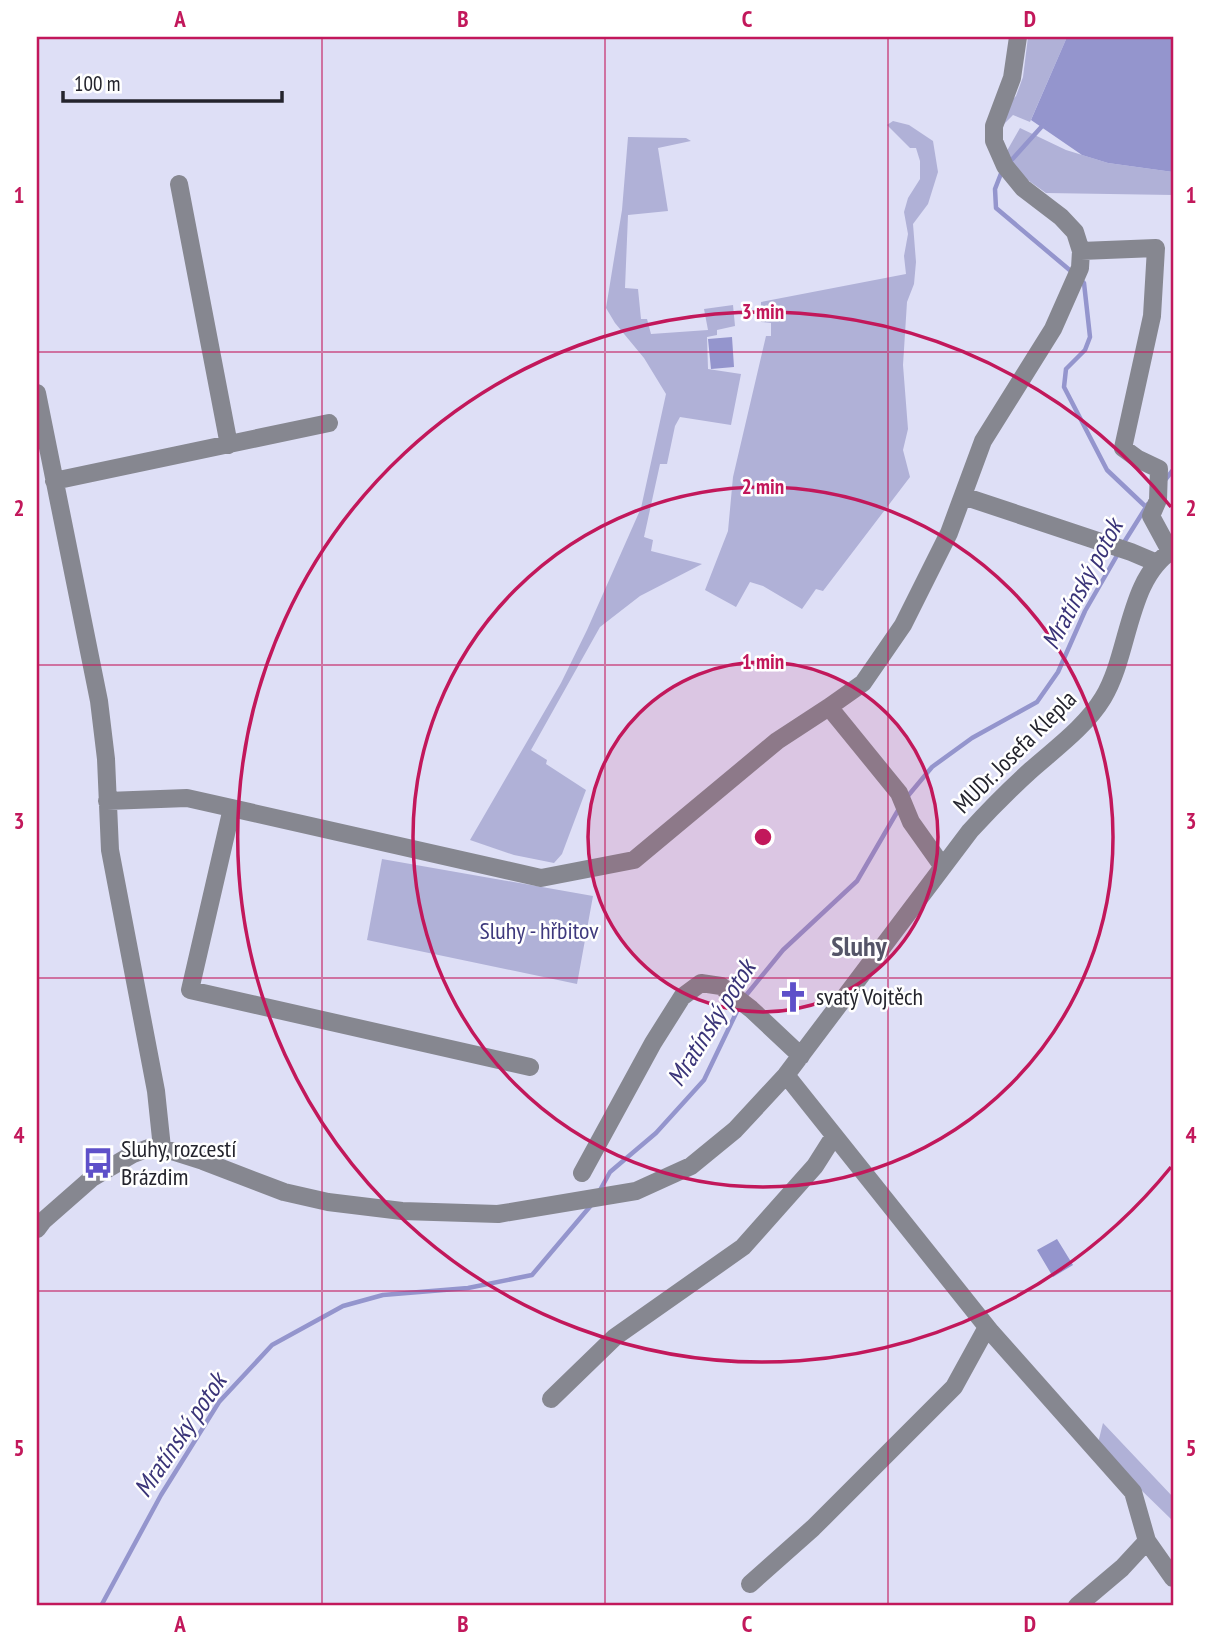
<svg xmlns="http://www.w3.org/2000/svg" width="1210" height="1643" viewBox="0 0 1210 1643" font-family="'PT Sans Narrow',sans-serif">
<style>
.green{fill:#b0b1d7}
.water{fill:#9495cd}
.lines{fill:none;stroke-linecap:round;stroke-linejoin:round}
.stream{stroke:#9495cd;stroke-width:4.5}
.minor{stroke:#868790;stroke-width:18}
.grid{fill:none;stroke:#c2185b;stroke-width:2;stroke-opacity:0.55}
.ring{fill:none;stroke:#c2185b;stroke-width:3.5}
.labels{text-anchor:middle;stroke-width:5;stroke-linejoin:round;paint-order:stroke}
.street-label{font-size:24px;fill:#24242d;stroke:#fff}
.park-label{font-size:24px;fill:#3e397d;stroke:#fff}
.poi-label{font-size:24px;fill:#24242d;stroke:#fff;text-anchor:start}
.water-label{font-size:26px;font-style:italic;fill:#3a3478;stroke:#fff}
.quarter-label{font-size:28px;font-weight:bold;fill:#555568;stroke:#fff}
.centre{fill:#c2185b;stroke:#fff;stroke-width:3.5}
.ring-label{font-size:21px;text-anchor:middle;font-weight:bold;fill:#c2185b;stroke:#fff;stroke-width:5;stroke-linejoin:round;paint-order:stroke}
.neatline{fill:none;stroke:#c2185b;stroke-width:2.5}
.grid-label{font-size:23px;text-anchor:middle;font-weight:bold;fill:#c2185b}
</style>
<rect width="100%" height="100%" fill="#dedff6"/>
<path class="green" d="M1028,37h39l-37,85 -17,-7 -15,15 9,-25 9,-9 7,-19z
M893,121l16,4 24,16 5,31 -10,32 -15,20 3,38 -2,22 -7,18 -4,63 5,64 -5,21 7,27 -87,114 -7,-2 -14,20 -39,-23 -13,-4 -14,25 -31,-17 23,-59 5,-54 33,-141h5v-13l-10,-1v-20l145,-28 -2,-18 4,-22 -4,-22 4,-14 12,-19v-18l-4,-13h-6l-23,-23z
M1020,128l46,22 42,13 65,9v23l-127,-2 -31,-22 -11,-15z
M628,137l58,1 5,3 -33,7 10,63 -40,4 -3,73 13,1 3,30h6l4,15 57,-4 -4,-21 29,-4 2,21 -18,4v5l-10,2 1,32 33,5 -10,51 -51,-8 -5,9 -8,38h-7l-16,73 9,3 -2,11 51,13 -62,32 -40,31 -69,123 16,10 -1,4 40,26 -24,64 -8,9 -40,-8 -44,-15 91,-157 26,-53 54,-122 25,-114 -22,-36 -29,-35 -9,-15 16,-98z
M382,859l211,37 -16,88 -210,-44z
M1103,1423l70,74v24l-76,-74z"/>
<path class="water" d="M1067,37h106v135l-65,-9 -26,-8 -51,-35z
M732,337l2,30 -23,2 -3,-30z
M1057,1239l16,26 -20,12 -16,-27z"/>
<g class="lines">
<path class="stream" d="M1008,164l36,-40
M1002,171l-7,18 1,19 76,64
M1079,278l5,5 6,54 -5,13 -19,19 -2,18 43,83 39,37
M1165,480l8,-10
M1123,544l25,-40
M907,797l25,-30 40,-29 65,-36 21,-30 27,-61 34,-59
M743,999l40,-49 74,-69 43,-74
M599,1192l11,-20 46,-39 48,-53 35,-73
M101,1606l60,-111 58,-93 53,-57 71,-39 40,-11 85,-7 64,-13 61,-72"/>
<path class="minor" d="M179,184l50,261
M1081,251l75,-3 -4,68 -29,132 15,11 21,10 -1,31 -7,16 19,35
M37,393l62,308 7,58 4,91 46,241 6,57
M54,481l275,-58
M963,496l168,56 26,11
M829,707l34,-24 40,-58 46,-92 34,-92 70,-112 27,-61 1,-17 -6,-19 -14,-15 -38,-29 -18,-22 -11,-25v-15l18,-48 6,-41
M107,801l80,-3 354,80 93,-18 143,-119 52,-34 70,86 12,29 32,45
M232,808l-42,182 340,77
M786,1075l205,257 142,160 14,49 26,37
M582,1173l71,-130 29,-46 19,-14 20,3 30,23 50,47
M37,1229l6,-8 49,-43 41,-24 16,-6h13l41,13 81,31 44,10 74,9 96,3 138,-23 55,-25 44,-36 51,-55 184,-244c20,-22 40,-42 61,-61 25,-22 55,-44 72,-72 27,-44 24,-120 70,-148
M551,1399l64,-62 128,-90 72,-81 19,-30
M750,1584l63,-56 141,-141 33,-60
M1077,1606l45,-38 25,-27"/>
</g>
<path class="grid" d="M322,37v1569M605,37v1569M888,37v1569M37,352h1136M37,665h1136M37,978h1136M37,1291h1136"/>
<circle cx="763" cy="837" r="175" fill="#c2185b" fill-opacity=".12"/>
<g class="ring">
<circle cx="763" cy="837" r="175"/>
<circle cx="763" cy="837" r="350"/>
<path d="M1171 1167A525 525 0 1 1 1171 507"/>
</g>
<defs>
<symbol id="church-bare" viewBox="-9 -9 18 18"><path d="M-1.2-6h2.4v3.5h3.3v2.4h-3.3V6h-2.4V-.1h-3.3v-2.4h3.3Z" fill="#5e50c9" stroke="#fff" stroke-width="2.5" paint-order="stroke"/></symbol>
<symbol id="bus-bare" viewBox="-9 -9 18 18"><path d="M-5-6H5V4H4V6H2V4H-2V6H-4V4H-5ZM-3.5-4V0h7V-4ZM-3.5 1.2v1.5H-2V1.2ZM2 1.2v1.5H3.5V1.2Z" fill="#5e50c9" stroke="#fff" stroke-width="2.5" paint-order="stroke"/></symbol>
</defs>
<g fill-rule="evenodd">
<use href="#church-bare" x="771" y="975" width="44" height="44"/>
<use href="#bus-bare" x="76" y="1141" width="44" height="44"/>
</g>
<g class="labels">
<g class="street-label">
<text transform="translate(1015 752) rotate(-45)" y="8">MUDr. Josefa Klepla</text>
</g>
<g class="park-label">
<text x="539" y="939">Sluhy - hřbitov</text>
</g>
<g class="poi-label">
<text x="816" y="1005">svatý Vojtěch</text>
<text x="121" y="1157">Sluhy, rozcestí<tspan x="121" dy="28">Brázdim</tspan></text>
</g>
<g class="water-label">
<text transform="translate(1082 584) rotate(-62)" y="9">Mratínský potok</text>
<text transform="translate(711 1023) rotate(-58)" y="9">Mratínský potok</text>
<text transform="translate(180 1435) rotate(-56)" y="9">Mratínský potok</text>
</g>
<g class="quarter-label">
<text x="859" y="956">Sluhy</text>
</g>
</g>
<circle cx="763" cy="837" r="10" class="centre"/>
<g class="ring-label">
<text x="763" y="319">3 min</text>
<text x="763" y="494">2 min</text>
<text x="763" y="669">1 min</text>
</g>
<rect width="1210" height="1643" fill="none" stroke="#ffffff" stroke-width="77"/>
<path d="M63 91v10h219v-10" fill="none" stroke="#24242d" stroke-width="3.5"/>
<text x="74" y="91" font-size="21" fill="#24242d" stroke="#ffffff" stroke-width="5" paint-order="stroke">100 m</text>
<rect x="38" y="38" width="1134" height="1566" class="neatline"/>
<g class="grid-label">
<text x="180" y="27">A</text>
<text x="463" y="27">B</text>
<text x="747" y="27">C</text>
<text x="1030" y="27">D</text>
<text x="19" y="203">1</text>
<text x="1191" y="203">1</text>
<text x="19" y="516">2</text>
<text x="1191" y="516">2</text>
<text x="19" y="829">3</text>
<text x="1191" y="829">3</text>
<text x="19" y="1143">4</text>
<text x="1191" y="1143">4</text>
<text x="19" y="1456">5</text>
<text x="1191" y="1456">5</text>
<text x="180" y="1632">A</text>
<text x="463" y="1632">B</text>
<text x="747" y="1632">C</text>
<text x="1030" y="1632">D</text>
</g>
</svg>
